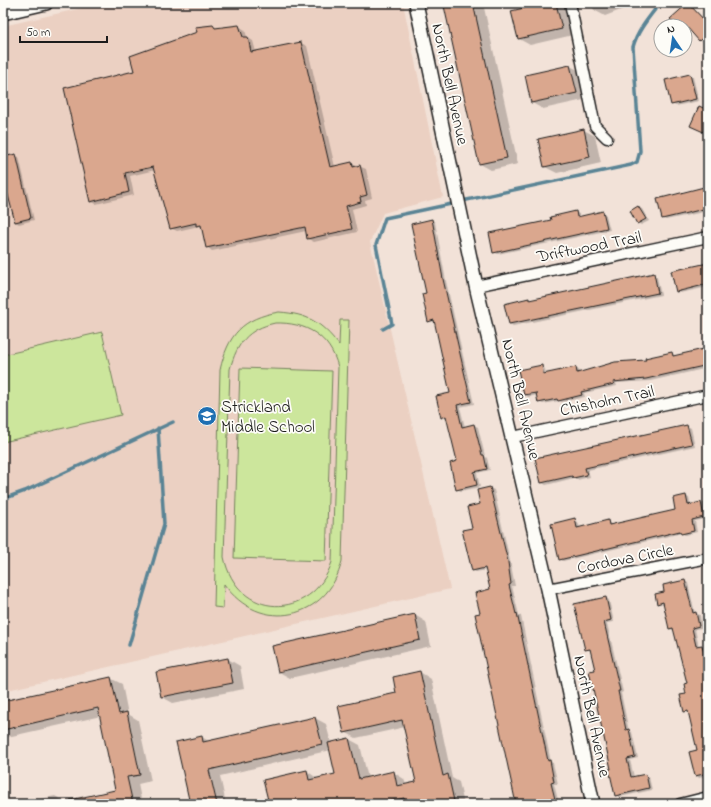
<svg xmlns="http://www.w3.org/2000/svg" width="711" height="807" viewBox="0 0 711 807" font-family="'Indie Flower',sans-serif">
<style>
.built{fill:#ebd0c2}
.grass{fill:#cce69c;stroke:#74815c;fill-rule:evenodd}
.shadow{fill:#0003}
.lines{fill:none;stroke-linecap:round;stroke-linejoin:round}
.stream{stroke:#5a8495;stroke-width:3.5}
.building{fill:#daa78e;stroke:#1c1c1c}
.minor-casing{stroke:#1c1c1c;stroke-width:13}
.tertiary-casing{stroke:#1c1c1c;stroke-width:16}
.minor{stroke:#fdfcf7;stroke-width:10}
.tertiary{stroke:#fdfcf7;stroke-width:13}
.labels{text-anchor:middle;stroke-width:3.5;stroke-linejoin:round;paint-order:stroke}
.street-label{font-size:17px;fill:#1c1c1c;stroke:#fdfcf7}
.poi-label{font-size:17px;fill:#1c1c1c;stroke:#fdfcf7;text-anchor:start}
</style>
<rect width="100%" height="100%" fill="#f2e2d8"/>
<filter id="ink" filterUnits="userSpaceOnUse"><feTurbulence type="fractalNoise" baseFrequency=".025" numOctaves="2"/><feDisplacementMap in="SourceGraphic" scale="8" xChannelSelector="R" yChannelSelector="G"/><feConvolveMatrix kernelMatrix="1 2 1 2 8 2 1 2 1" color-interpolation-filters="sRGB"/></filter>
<g filter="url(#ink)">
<path class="built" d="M104,3h299l40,194 -60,16 -13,29 80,347 -447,102v-665z"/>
<path class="grass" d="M279,312c29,2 42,10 60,33l1,-25h9l-7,241c-14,59 -82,74 -118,23l-1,24 -9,-1 6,-237c8,-35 22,-52 59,-58zM275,323c31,-1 55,13 63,44l-6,195c-20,60 -95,58 -108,-5l6,-188c7,-26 18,-40 45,-46z
M102,332l19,83 -118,27v-87z
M240,368l92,3 -6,190 -92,-3z"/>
<path class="shadow" d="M445,3h38l35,161 -27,6 -11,-6z
M549,3h9l9,5 6,27 -43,10 -11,-6z
M591,3h48l-34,13 -11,-6z
M689,4l19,19v15l-5,4 -16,-16 -2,2v-2h-8l-6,-7z
M213,26l5,3 21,-3 6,4 2,7 6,4 3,11 45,-9 6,3 28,121 17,-4 14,6 6,29 -7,2 1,5 -14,4 5,23 -43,10 -6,-3 -2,-8 -94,20 -5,-4 -4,-19 -4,-2 -22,5 -6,-3 -16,-58 -25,6 4,19 -38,9 -5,-3 44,-129 63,-39z
M570,66l12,6 6,27 -45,10 -11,-6 -6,-28z
M690,75l3,2 6,24 -23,5 -4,-2z
M584,130l11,6 6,27 -44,10 -12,-6z
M15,155l4,2 15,63 -15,4 -4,-2 -12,-50v-14z
M708,188v23l-42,9 -4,-2z
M638,207l4,2 7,12 -8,4 -3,-2z
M575,212l4,2 1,4 23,-5 3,2 4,15 -112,24 -4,-2 58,-31z
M432,220l3,2 11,59 28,123 -14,3 5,20 9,-2 4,2 7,29 2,2 3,12 -13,3 3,14 -19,4 -4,-2 1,-27 -10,-44 -7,-1 11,-23 -17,-72 -6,-1 -2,-27z
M708,263v24l-28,6 -3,-2 -5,-19z
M653,275l4,2 4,18 -148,31 -4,-2 20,-25 3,2z
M708,349v19l-58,13 -34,2 1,3 -33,7 1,4 -23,5 -3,-1 -16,3 -4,-2 -1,-7 -10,2 -4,-3 17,-28 4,3 1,5 29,-6 4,2 1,3 67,-12 25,-8 4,4z
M687,426l4,2 4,18 -107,24 2,7 -13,3 -3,-2 -28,7 -4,-2 -6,-25z
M490,488l4,2 17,75 4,21h-3l7,29 2,1 30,146 2,1 5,21h-4l5,20h-42l-36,-191 10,-23 -4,-20 -11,2 -4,-2 1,-41 8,-25z
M686,496l3,2 2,8 17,-4v16l-13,3 2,11 -12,3 -3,-2 -119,28 -3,-2 15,-39 3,2 2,6 28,-7 4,5 65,-16z
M685,581l3,2 7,30 5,2 2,13 -7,1 4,18 6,1 3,12v116l-9,2 -3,-3 2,-24 -8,-38 -5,-2 3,-27 -14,-54 -4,-1 -6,-25 -6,-1 8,-11z
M606,598l3,2 5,22 -7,1 16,69 -2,1 8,38 3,1 6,26 -8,2 4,17 12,-2 3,2 3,13 -32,7 -4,-2 -20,-125 -4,-19 -6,-2z
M415,615l11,7 5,24 -141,32 -11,-6z
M228,659l12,7 4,23 -71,14 -11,-6z
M420,672l11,7 21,99 7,4 5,22h-196l39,-33 11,8 19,-4 -6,-25 -111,26 6,28h-35l11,-67 8,5 105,-24 11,6 5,19 18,-4 11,6 8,33 25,-6 11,7 2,6 11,-2 -12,-56 -49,11 -11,-6 52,-38z
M110,678l12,6 6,30 10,6 13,61 -13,3 4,20h-117v-2l30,-6 11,6 51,-11 -16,-75 -98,22v-36z"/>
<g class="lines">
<path class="stream" d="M462,201l169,-36 6,-3 3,-11 -7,-104c4,-16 17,-31 27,-44
M383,329l9,-5 -16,-79 9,-27 71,-15
M3,499l22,-8 148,-69
M129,645l35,-121 -6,-96"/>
</g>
<path class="building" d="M460,3h13l34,155 -28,6 -35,-158z
M545,3h11l6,26 -44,10 -7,-28z
M688,3l20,21v9l-9,8 -13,-15h-10l-6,-7z
M213,25l2,3 24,-3 4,12h5l3,15 50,-10 29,125 22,-5 1,5 7,-2 7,30 -7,2 1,5 -15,4 6,23 -45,10 -2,-12 -99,21 -5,-23 -5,1v-3l-26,6 -17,-62 -28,6 4,19 -39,10 -26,-114 70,-17 -4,-15 67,-24 -2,-5z
M570,65l7,28 -46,10 -6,-28z
M690,74l6,25 -25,6 -6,-25z
M699,106l9,4v24l-18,-8z
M584,129l6,28 -46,10 -6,-28z
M16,154l15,64 -16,4 -12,-46v-19z
M708,186v22l-46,11 -5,-20z
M638,206l8,13 -9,5 -7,-13z
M576,211l1,6 26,-6 4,17 -114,25 -4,-20 62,-13 -1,-3z
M432,219l11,60 28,123 -14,3 5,22 12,-3 8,31h2l3,14 -13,3 3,13 -21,5 -6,-27 7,-2 -11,-45 -5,2 -5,-22 14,-3 -16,-73 -6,2 -6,-28 4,-1 -15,-69z
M708,263v21l-32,8 -5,-21z
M654,273l4,20 -149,31 -5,-20 25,-6v2z
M708,348v17l-62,14 -33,3 1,2 -33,8 1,3 -24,6 -1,-2 -19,4 -2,-10 -12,2 -6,-25 24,-5 1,9 33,-7 1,6 38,-11 31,-2 -1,-2 27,-6 1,4z
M687,425l5,19 -107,24 2,7 -14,3 -1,-2 -31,7 -6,-25z
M490,487l18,75 3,22 -2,1 7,29 1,-1 31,148 2,-1 4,22 -3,1 5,20 -6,1h-34l-41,-190 5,-1 -5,-20 15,-4 -5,-21 -13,3 -10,-41 10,-2 -5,-21 13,-3 -3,-14z
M686,495l2,10 13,-3 3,15 -12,3 2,11 -13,3 -1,-3 -121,29 -8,-36 24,-6 2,10 31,-8 1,5 66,-15 -2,-12z
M685,580l8,33 3,-1 3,14 -7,2 4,18 6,-1 6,27v20h-2l2,14 -2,1 2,10v56l-13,3 -6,-24 8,-2 -9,-39 -4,1 -4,-17 6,-1 -2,-10 3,-1 -14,-55 -4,1 -6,-27 -6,2 -2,-10 9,-2 -1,-7z
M606,597l5,23 -7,2 16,69h-2l8,39 3,-1 6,28 -8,2 4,18 15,-3 3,14 -34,8 -6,-27h2l-22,-98 6,-1 -5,-21 -5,1 -11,-46z
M415,614l5,26 -142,32 -6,-26z
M228,658l5,25 -72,14 -5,-25z
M420,671l23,105 5,-2 6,27 -14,3h-35l-1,-6 -28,6h-107l-6,-24 44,-10 2,10 26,-6 -7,-31 21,-5 10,41 35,-8 3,15 19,-4 -14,-62 -58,13 -6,-27 58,-13 -3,-16z
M111,677l8,37 8,-2 13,63 -13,2 6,27h-63v-4l45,-10 -17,-82 -95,22v-29z
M315,717l7,27 -113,26 8,34h-27l-14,-62 26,-6 1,6z"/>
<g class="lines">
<defs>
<path id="minor" d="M570,3l25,123 12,12
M476,286l232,-49
M513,437l195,-42
M548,589l160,-31
M680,804l28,-7"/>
<path id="tertiary" d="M416,3l60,283 72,303 45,215
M3,13l43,-10"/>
</defs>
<use href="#minor" class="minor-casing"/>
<use href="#tertiary" class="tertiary-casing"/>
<use href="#minor" class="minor"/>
<use href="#tertiary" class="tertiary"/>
</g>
</g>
<defs>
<symbol id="school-disc" viewBox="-11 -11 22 22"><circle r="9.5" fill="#1f6fb2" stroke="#fdfcf7"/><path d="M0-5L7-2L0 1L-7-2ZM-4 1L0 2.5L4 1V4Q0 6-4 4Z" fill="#fff"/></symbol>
</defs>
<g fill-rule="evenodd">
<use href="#school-disc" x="196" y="405" width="22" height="22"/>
</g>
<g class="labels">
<g class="street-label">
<text transform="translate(451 84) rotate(78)" y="6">North Bell Avenue</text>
<text transform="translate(589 246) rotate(-11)" y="6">Driftwood Trail</text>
<text transform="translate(522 399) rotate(77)" y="6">North Bell Avenue</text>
<text transform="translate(607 400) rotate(-12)" y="6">Chisholm Trail</text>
<text transform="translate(625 558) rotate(-11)" y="6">Cordova Circle</text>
<text transform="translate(593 716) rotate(78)" y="6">North Bell Avenue</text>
</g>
<g class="poi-label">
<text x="221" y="412">Strickland<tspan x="221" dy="20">Middle School</tspan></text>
</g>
</g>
<rect width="711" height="807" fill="none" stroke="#fdfcf7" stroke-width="16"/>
<rect x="8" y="8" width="695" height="791" fill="none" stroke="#1c1c1c" stroke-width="1.5" filter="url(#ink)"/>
<g transform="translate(673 38) rotate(347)"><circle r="19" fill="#fdfcf7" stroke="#a3a29f"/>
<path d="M0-3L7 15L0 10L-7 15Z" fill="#1f6fb2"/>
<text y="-6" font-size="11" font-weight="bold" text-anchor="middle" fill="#1c1c1c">N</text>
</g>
<path d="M20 36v6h87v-6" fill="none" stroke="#1c1c1c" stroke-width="2"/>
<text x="26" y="36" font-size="12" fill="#1c1c1c" stroke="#fdfcf7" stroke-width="3" paint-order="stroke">50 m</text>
</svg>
